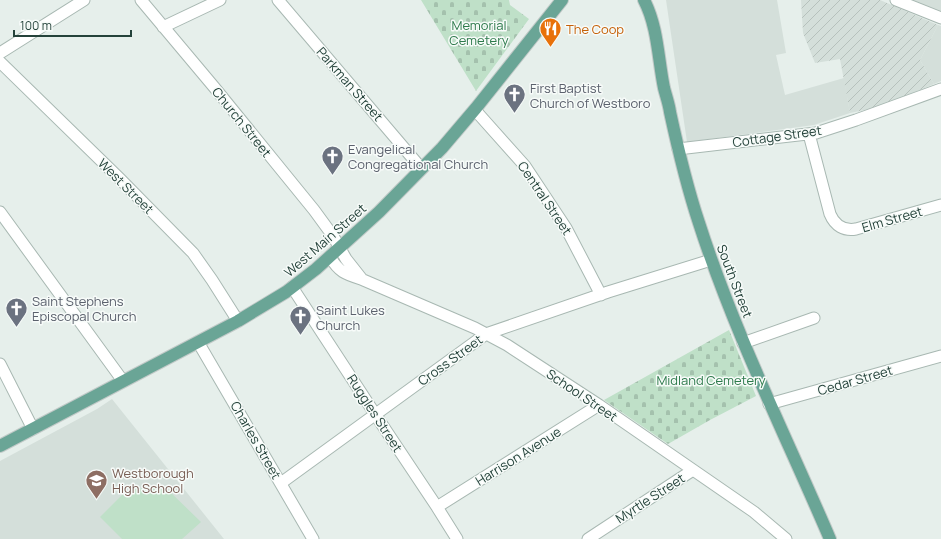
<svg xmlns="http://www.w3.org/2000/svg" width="941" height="539" viewBox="0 0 941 539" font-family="Manrope,sans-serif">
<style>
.built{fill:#d4dfda}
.industrial{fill:url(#industrial-furrows)}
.cemetery{fill:url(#cemetery-stones)}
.pitch{fill:#bfe0c8}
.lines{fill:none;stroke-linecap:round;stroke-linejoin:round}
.minor-casing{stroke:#a8b8b2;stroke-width:13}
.major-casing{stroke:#c2cac8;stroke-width:14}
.minor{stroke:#fff;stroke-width:11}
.major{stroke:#6aa596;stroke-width:12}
.labels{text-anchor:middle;stroke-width:3;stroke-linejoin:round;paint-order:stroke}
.park-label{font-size:13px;fill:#2d7a4b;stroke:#f7fbf9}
.food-label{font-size:13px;fill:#c56008;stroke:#f7fbf9;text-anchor:start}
.street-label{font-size:13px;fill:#24423a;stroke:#f7fbf9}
.worship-label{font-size:13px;fill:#5b616d;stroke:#f7fbf9;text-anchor:start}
.education-label{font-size:13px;fill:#785e54;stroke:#f7fbf9;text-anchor:start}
</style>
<defs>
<pattern id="industrial-furrows" width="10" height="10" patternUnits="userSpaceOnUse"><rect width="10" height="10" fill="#d4dfda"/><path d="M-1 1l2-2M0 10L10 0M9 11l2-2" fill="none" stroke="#b6c1bc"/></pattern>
<pattern id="cemetery-stones" width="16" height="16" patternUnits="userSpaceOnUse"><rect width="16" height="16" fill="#bfe0c8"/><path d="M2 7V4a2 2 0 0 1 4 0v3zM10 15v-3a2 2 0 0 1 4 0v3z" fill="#a4c1ad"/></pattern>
</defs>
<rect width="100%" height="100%" fill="#e6efeb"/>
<path class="built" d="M666,0h111l9,53 -10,2 9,40 59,-17 6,35 -36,12 -127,17z
M896,0h45v18z
M938,25l3,1v55l-7,3 -14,-24z
M112,399l112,140h-224v-78l97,-52z"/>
<path class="industrial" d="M801,0h79l58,25 -18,35 14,24 -55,23 -29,6 -10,-54 -25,4 -12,-30z"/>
<path class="cemetery" d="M421,0h88l1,5 19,14 -53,72z
M729,330l27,66 -46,24 -42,24 -64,-44z"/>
<path class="pitch" d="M156,488l12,2 33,32 -19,17h-60l-22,-22 24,-24 10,-4z"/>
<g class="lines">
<defs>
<path id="minor" d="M141,0l73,87 100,123 19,26 13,23 15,19
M278,0l143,168
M896,0l45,18
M163,27l57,-27
M0,53l84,-53
M0,62l120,117 73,74 19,27 26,41
M475,110l50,56 41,62 35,67
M809,134l21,80c5,12 14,17 26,15l85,-24
M678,149l138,-16 40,-13 85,-31
M0,212l123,169
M330,257c9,15 15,17 31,22l114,49 32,17 92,60 155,107 32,27
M292,287l83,127 62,93 20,32
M198,342l115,197
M743,343l71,-25
M0,364l33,65
M769,404l172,-48
M281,483l205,-149 122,-42 103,-32
M437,507l162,-102
M588,539l105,-69"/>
<path id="major" d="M644,0c14,27 14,59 20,88 2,8 5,16 6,24 8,37 17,75 29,111 35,109 86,211 131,316
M0,446l238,-125 48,-29 30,-23 63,-57 63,-64 34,-40 86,-108"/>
</defs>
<use href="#minor" class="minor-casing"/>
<use href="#major" class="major-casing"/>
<use href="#minor" class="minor"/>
<use href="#major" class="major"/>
</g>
<defs>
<symbol id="restaurant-pin" viewBox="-11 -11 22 30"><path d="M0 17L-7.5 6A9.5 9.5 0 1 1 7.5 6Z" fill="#e8710a" stroke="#f7fbf9"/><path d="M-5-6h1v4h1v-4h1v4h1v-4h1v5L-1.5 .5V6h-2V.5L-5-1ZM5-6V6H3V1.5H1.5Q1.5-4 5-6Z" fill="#fff"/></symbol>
<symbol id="church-pin" viewBox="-11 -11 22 30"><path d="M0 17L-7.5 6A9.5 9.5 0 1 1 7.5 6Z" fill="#6b7280" stroke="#f7fbf9"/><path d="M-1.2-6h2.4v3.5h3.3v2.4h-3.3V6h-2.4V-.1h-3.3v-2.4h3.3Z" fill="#fff"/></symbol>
<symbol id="school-pin" viewBox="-11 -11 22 30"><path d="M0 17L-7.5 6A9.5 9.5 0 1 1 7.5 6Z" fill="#8d6e63" stroke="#f7fbf9"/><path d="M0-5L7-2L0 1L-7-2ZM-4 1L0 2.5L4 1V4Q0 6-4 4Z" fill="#fff"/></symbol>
</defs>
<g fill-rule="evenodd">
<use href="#restaurant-pin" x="538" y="16" width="25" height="34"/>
<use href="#church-pin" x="502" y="82" width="25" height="34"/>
<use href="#church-pin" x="320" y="144" width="25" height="34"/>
<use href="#church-pin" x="4" y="296" width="25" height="34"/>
<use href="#church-pin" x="288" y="304" width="25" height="34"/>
<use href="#school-pin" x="84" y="468" width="25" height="34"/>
</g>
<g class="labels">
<g class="park-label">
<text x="479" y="30">Memorial<tspan x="479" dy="15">Cemetery</tspan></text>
<text x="711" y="385">Midland Cemetery</text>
</g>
<g class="food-label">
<text x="566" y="34">The Coop</text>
</g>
<g class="street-label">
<text transform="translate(350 84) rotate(49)" y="5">Parkman Street</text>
<text transform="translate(242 122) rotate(51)" y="5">Church Street</text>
<text transform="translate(777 136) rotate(-8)" y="5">Cottage Street</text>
<text transform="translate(126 186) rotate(45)" y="5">West Street</text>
<text transform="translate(545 198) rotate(56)" y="5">Central Street</text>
<text transform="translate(892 219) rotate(-16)" y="5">Elm Street</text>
<text transform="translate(325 240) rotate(-41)" y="5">West Main Street</text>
<text transform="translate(735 281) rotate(69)" y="5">South Street</text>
<text transform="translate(450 360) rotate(-36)" y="5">Cross Street</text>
<text transform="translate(855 380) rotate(-16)" y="5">Cedar Street</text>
<text transform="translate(582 395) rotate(34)" y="5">School Street</text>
<text transform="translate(375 413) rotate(57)" y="5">Ruggles Street</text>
<text transform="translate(256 440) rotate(60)" y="5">Charles Street</text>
<text transform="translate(518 456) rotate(-32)" y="5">Harrison Avenue</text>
<text transform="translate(650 498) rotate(-33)" y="5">Myrtle Street</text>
</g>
<g class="worship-label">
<text x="530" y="93">First Baptist<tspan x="530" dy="15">Church of Westboro</tspan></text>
<text x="348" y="154">Evangelical<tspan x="348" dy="15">Congregational Church</tspan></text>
<text x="32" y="306">Saint Stephens<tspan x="32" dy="15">Episcopal Church</tspan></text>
<text x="316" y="315">Saint Lukes<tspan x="316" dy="15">Church</tspan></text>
</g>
<g class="education-label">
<text x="112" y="478">Westborough<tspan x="112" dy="15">High School</tspan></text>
</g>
</g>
<path d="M14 30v6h117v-6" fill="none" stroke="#24423a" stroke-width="2"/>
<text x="20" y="30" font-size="12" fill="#24423a" stroke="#f7fbf9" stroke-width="3" paint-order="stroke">100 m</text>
</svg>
